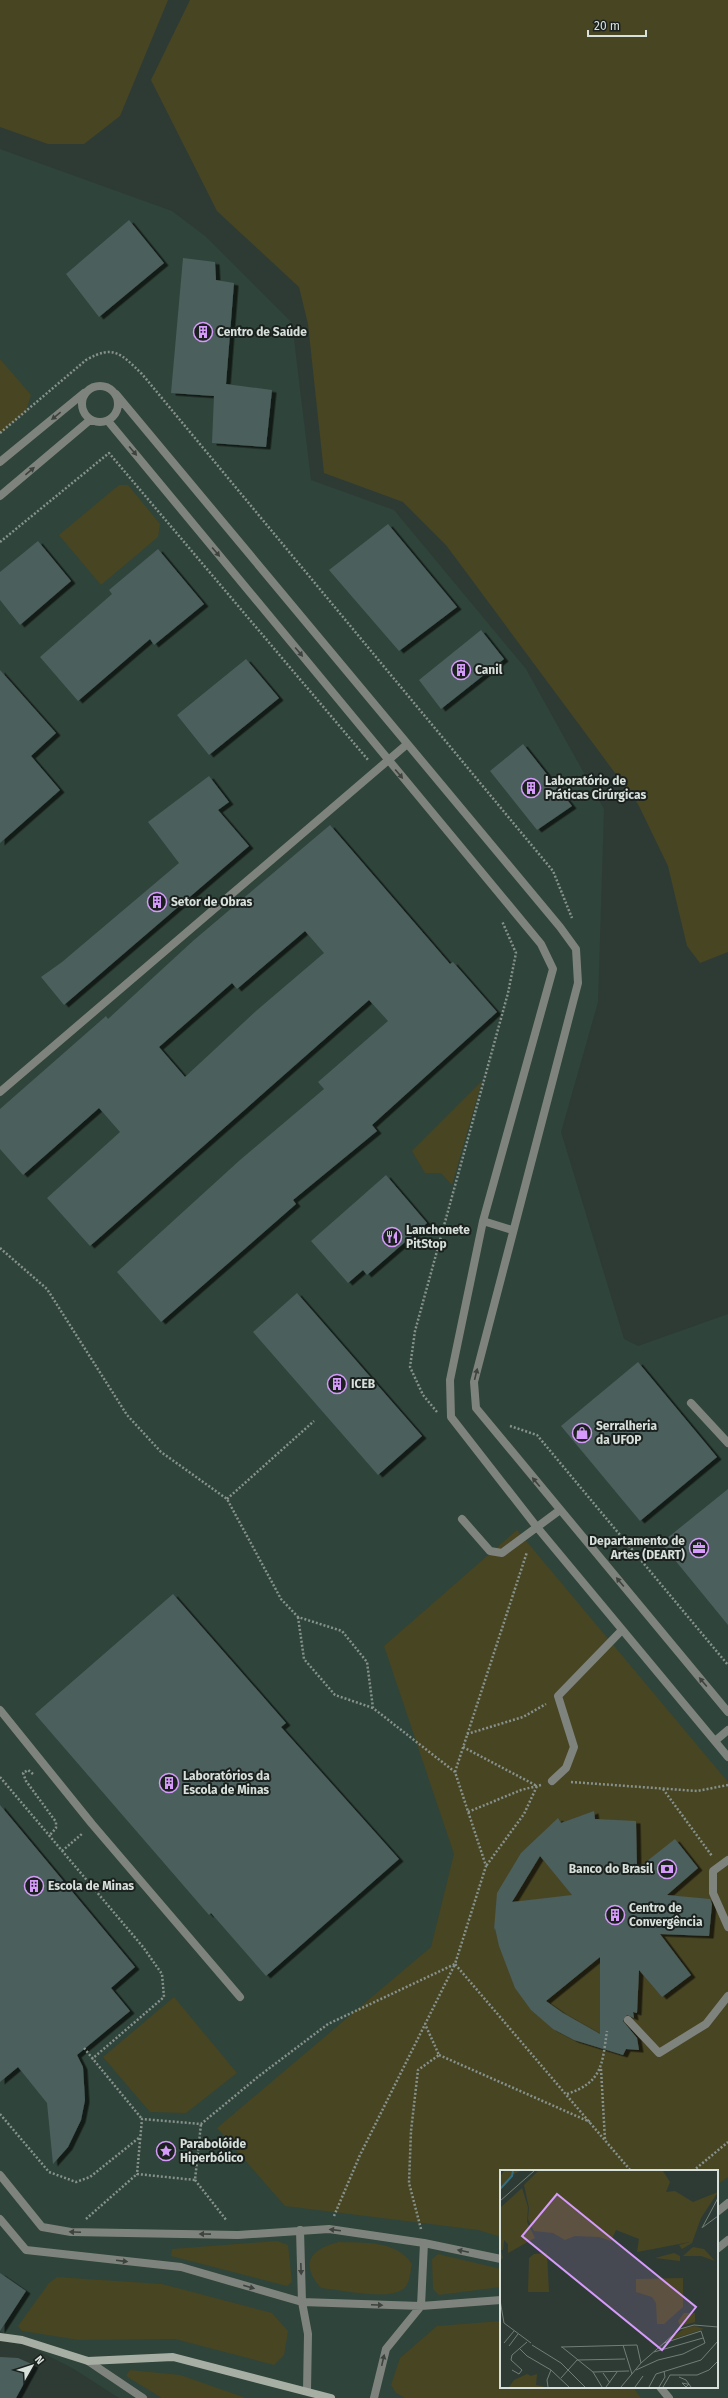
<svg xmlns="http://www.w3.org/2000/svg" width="728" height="2398" viewBox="0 0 728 2398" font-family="'Fira Sans',sans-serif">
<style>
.built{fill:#2f443a;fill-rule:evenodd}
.green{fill:#484523}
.building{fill:#4c5e5d;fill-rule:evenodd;filter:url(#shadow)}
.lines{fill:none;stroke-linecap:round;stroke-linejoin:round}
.path{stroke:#87928d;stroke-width:2.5;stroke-dasharray:2 2;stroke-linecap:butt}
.lane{stroke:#7f837d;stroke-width:8}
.street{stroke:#7f837d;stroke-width:8}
.secondary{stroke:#a7aea4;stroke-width:8}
.oneway{fill:#3e433f}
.labels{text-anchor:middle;stroke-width:4;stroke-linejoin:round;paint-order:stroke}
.poi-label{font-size:12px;font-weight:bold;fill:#d7e0db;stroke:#1b211e;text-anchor:start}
.inset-river{fill:none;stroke:#316c81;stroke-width:2}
.inset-road{fill:none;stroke:#727d77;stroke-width:1}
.view{fill:#d69bfa;fill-opacity:0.15;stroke:#d69bfa;stroke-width:2}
.inset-edge{fill:none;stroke:#d7e0db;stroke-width:2}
</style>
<defs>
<filter id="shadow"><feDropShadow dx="4.5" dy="2.5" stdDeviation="0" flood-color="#0009"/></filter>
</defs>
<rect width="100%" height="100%" fill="#2e3b35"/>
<path class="built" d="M0,149l172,62 33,25 87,87 19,157 83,30 132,159 78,140 -6,193 -37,130 63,207 14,7 90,-32v1084h-609l-45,-29 -74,-38zM501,2171h216v216h-216z"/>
<path class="green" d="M0,0h168l-48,116 -36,28h-36l-48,-17z
M190,0h538v952l-28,11 -13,-17 -19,-80 -30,-62 -192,-259 -43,-43 -79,-29 -16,-149 -9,-37 -82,-76 -66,-131z
M0,359l31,36 -5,16 -26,23z
M119,485h9l32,39 -2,13 -57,48 -42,-50z
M482,1081l-30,104 -11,-12h-16l-13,-22z
M517,1530l211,252v395l-11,8v-14h-216v66l-23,-7 -193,-24 -68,-78 214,-181 23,-93 -70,-208z
M174,1997l63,76 -51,40 -36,-1 -47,-55z
M277,2241l11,4 4,37 -5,4 -116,-30 1,-7z
M339,2242c26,1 57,-2 73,22 -2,9 -2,21 -10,26 -16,10 -61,0 -81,-2 -22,-25 -10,-39 18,-46z
M438,2254l63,15v18l-62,8 -6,-6 -1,-30z
M57,2277l105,7 110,29 16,18 -4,24 -10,10 -99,-26 -96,1 -57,-9 -4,-5 31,-43z
M501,2321v66h132l8,11h-236l-9,-5 -5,-8 9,-27 37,-32z
M130,2370l50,5 66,23h-84l-36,-22z"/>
<path class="building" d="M129,220l35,43 -65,54 -33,-43z
M183,258l32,4 1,18 18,3 -8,101 46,6 -6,57 -54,-4 2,-47 -43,-3z
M388,524l69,83 -58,44 -70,-81z
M38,541l33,40 -51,44 -20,-25v-28z
M158,549l46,55 -50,41 -4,-6 -72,62 -38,-44 72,-63 -3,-4z
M481,630l23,29 -63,50 -22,-29z
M246,659l33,39 -70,57 -32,-40z
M0,670l56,63 -25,23 29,34 -60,53z
M523,744l49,62 -35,24 -47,-59z
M209,776l20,26 -11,8 31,36 -185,159 -23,-28 21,-15 117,-99 -31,-41z
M330,825l120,139 3,-2 44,50 -125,113 5,6 -84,69 3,4 -135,118 -44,-50 123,-112 84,-71 -6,-7 70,-61 -19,-21 -279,246 -43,-48 73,-66 -21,-24 -76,67 -23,-26v-40l106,-93 2,3 86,-79zM305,931l19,22 -68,58 -71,66 -26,-30 73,-64 5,6z
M386,1175l41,48 -60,52 -4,-5 -15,13 -37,-42z
M297,1293l125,143 -44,39 -125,-143z
M638,1362l79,95 -77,64 -79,-95z
M728,1489v136l-67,-82z
M173,1594l113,129 -5,4 118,132 -133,117 -55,-63 -2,2 -174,-201z
M0,1805l135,162 -24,21 19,23 -53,44 6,12 2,33 -4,20 -13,27 -15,17 -6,-61 -29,-36 -18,15z
M594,1811l1,8 41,2 1,48 38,-30 23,29 -31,27 43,4 2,5 -3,32 -49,-2 31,41 -29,22 -23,-27 -2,43 -4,-1 1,6 -7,-3 -4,6 14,17 2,12 -13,-1 -3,6 -49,-15 -21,-11 -22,-19 -16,-22 -16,-42 -4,-18 -1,2 3,-37 24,-40 37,-35 3,5zM540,1856l32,39 -60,7zM600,1957v77l-37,-21 -17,-12z
M0,2273l26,18 -26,40z
M0,2357l18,1 16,7 -18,33h-16z"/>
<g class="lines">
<path class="path" d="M0,433l86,-73c28,-16 35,-6 56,14l411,497 19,47
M0,542l109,-89 260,308
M0,1248l47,41 80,126 34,37 66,47 54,100 17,18 44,14 25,31 6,46 82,64 31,94 -31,98 -127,60 -69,52 -58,48 -59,-5 -5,55 58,6 6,-56
M437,1412l-14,-17 -13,-28 5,-36 93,-338 8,-40 -14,-32
M510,1426l27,9 191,230
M227,1499l87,-78
M298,1617l6,42 31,36 38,13
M467,1734l56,-17 23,-13
M463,1747l74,39 -13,28 -38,52
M455,1772l72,-220
M33,1774l-5,-4 -5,3 3,8 30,41v6l-7,8
M0,1777l143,170 19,27 2,23 -72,62
M571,1782l126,9 31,-6
M663,1789l49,67
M468,1812l53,-22 20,-5
M62,1851l21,-18
M84,2048l58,71
M439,2055l151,67
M601,2069l4,71
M567,2094c36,-12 35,-30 40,-63
M0,2114l49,58 27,10 14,-5 50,-40
M693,2171l35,-29
M195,2180l32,41
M334,2216l26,-61 95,-191 176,207
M86,2219l51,-45
M421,2229l-12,-46 2,-52 7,-61 21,-15 -14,-31"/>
<path class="lane" d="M82 404a18 18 0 1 1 36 0a18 18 0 1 1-36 0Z
M116,394l444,533 16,22 2,34 -104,399 2,26 252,304
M108,421l433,523 12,25 -70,252 -33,159 1,37 85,109 192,231
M0,462l84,-69
M0,496l90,-76
M0,1092l406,-347
M483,1221l29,9
M691,1403l37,40
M462,1519l28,32 12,2 58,-43
M0,1710l92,114 148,173
M715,1741l13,-11
M552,1781l14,-13 8,-21 -16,-51 64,-66
M728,1860l-15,11v22l15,34
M628,2020l31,33 47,-29 22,-28
M0,2175l42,52 29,5 167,3 91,-6 95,14 77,16
M717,2212l11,-9
M0,2219l26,31 155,17 121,35 119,4 80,-6
M300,2230l2,72 6,32 -1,57
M717,2249l11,-9
M660,2387l9,11
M374,2398l12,-49 35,-43 3,-63"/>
<path class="street" d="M88,2361l55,37"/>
<path class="secondary" d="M0,2337l22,3 66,21 85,-4 158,41"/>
</g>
<defs><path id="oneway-solid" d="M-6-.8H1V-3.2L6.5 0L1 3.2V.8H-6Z"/></defs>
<g class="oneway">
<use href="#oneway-solid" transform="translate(56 416) rotate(141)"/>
<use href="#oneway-solid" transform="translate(133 451) rotate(50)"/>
<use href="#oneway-solid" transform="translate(30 471) rotate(-40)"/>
<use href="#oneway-solid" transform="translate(216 552) rotate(50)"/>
<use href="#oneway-solid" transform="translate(299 652) rotate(50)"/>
<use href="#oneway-solid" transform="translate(399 774) rotate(50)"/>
<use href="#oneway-solid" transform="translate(476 1374) rotate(-76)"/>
<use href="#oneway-solid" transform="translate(536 1482) rotate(-130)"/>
<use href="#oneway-solid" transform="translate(620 1582) rotate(-130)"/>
<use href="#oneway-solid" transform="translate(703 1682) rotate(-130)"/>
<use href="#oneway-solid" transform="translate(335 2230) rotate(-173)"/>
<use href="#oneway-solid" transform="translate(75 2232) rotate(-177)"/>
<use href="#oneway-solid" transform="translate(205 2234) rotate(-179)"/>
<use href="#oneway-solid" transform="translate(463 2251) rotate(-168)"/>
<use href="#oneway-solid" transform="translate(122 2261) rotate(7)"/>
<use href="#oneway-solid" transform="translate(301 2269) rotate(88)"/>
<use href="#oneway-solid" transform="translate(249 2287) rotate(16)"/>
<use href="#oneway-solid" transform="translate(377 2305) rotate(2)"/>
<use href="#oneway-solid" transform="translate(383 2360) rotate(-77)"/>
</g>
<defs>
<symbol id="building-ring" viewBox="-11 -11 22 22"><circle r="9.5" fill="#1b211e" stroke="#d69bfa" stroke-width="1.5"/><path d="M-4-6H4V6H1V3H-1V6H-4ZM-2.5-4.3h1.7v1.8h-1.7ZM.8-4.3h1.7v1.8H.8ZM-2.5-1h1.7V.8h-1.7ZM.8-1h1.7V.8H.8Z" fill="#d69bfa"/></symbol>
<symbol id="restaurant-ring" viewBox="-11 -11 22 22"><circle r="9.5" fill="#1b211e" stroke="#d69bfa" stroke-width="1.5"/><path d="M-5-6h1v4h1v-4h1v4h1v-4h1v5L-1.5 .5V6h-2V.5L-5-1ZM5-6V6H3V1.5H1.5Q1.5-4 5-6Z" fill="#d69bfa"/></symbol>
<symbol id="shop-ring" viewBox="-11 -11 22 22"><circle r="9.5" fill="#1b211e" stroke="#d69bfa" stroke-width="1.5"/><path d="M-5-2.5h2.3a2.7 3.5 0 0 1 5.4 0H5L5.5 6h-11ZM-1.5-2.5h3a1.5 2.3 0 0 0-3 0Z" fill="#d69bfa"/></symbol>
<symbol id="office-ring" viewBox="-11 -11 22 22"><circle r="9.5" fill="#1b211e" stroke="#d69bfa" stroke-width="1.5"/><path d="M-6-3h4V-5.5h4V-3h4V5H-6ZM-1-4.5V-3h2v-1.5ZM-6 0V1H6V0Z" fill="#d69bfa"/></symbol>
<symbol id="bank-ring" viewBox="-11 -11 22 22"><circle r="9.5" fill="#1b211e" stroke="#d69bfa" stroke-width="1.5"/><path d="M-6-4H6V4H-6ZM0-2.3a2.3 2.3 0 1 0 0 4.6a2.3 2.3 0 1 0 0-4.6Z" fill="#d69bfa"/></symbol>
<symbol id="sight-ring" viewBox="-11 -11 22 22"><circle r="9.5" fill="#1b211e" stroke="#d69bfa" stroke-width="1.5"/><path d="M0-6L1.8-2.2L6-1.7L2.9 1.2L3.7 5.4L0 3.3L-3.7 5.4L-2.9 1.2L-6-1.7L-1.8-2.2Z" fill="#d69bfa"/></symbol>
</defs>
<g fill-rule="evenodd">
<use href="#building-ring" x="192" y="321" width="22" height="22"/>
<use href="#building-ring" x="450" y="659" width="22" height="22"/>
<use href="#building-ring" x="520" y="777" width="22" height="22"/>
<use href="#building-ring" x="146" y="891" width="22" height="22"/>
<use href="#restaurant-ring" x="381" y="1226" width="22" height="22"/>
<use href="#building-ring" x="326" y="1373" width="22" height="22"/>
<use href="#shop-ring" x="571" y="1422" width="22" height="22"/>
<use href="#office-ring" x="688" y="1537" width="22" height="22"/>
<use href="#building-ring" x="158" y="1772" width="22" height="22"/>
<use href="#bank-ring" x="656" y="1858" width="22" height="22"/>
<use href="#building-ring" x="23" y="1875" width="22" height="22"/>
<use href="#building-ring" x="604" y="1904" width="22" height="22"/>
<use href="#sight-ring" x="155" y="2140" width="22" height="22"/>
</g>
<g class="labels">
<g class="poi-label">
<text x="217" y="336">Centro de Saúde</text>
<text x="475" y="674">Canil</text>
<text x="545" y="785">Laboratório de<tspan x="545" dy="14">Práticas Cirúrgicas</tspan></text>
<text x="171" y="906">Setor de Obras</text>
<text x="406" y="1234">Lanchonete<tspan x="406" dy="14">PitStop</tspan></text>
<text x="351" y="1388">ICEB</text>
<text x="596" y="1430">Serralheria<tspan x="596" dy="14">da UFOP</tspan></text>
<text x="685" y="1545" text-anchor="end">Departamento de<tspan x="685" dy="14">Artes (DEART)</tspan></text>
<text x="183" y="1780">Laboratórios da<tspan x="183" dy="14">Escola de Minas</tspan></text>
<text x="653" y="1873" text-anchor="end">Banco do Brasil</text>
<text x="48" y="1890">Escola de Minas</text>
<text x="629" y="1912">Centro de<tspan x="629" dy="14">Convergência</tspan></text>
<text x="180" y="2148">Parabolóide<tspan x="180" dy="14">Hiperbólico</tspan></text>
</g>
</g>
<g transform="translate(500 2170)">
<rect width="218" height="218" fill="#2e3b35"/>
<path d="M4,1h16l-6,3 -14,17v-14zM38,1h125l7,11 -4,10 9,-1 18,11 25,-10 -17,26 -9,25 -10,6 -3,-4 11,-3 -53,10 2,-13 -23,-9 -5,11 -12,-4 -24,-1 -10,4 -12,-7 -19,-2 -6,-12 1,-11 -5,-23zM22,18l6,19 -1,15 8,16 -27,15v-9l-4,-4 -1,10h-2l2,8 -3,2v-52zM193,77l11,2 11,12 -14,-5h-18zM47,83l2,39h-21l1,-34 5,-4zM174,83l6,3v5l-25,-3zM183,108v29l-19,17h-7l-1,-21 -4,-6 -16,-5v-13zM184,143h11v9l-15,4 -2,-5zM195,156l9,3 -37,12 18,-13zM27,204l4,2 6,-2 -1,11 9,2h-36l5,-7z" fill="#484523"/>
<path class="inset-river" d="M0,19l12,-13 1,-5"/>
<path class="inset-road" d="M0,31l34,-30M203,57l15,-11M202,58l16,-30M0,130l4,23 27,20M4,173l10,-12M32,175l29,18 24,24M123,175l9,29M9,176l9,-12M61,177l76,-2 4,18M62,177l31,25 9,15M19,178l8,8 24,14 18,17M154,182l49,-14M12,200l7,4 3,-4 -11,-10 1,-5 15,-13M136,200l22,-10 25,-6 22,-11 -4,-12 -37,12M93,202l36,-1M103,203l7,10M179,207l7,3 5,7M61,208l16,-18 48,-1M182,213l5,1h2l-3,3zM48,217l-1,-7 4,-10M106,217l11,-15M121,217l20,-24 39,-34 14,-4 24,2M135,217l8,-11M149,217l7,-13 45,-14 17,-19M159,217l6,-10 -1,-6M163,217l7,-12h27l12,-5 9,-9"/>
<path class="view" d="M57,24l139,113 -34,43 -140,-114z"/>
<rect width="218" height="218" class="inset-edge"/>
</g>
<g transform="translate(32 2366) rotate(51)" stroke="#1b211e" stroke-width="3" paint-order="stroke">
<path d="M0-3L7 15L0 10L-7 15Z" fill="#d7e0db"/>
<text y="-6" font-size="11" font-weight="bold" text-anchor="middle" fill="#d7e0db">N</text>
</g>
<path d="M588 30v6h58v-6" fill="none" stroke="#d7e0db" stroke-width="2"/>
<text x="594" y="30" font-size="12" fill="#d7e0db" stroke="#1b211e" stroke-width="3" paint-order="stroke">20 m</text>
</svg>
